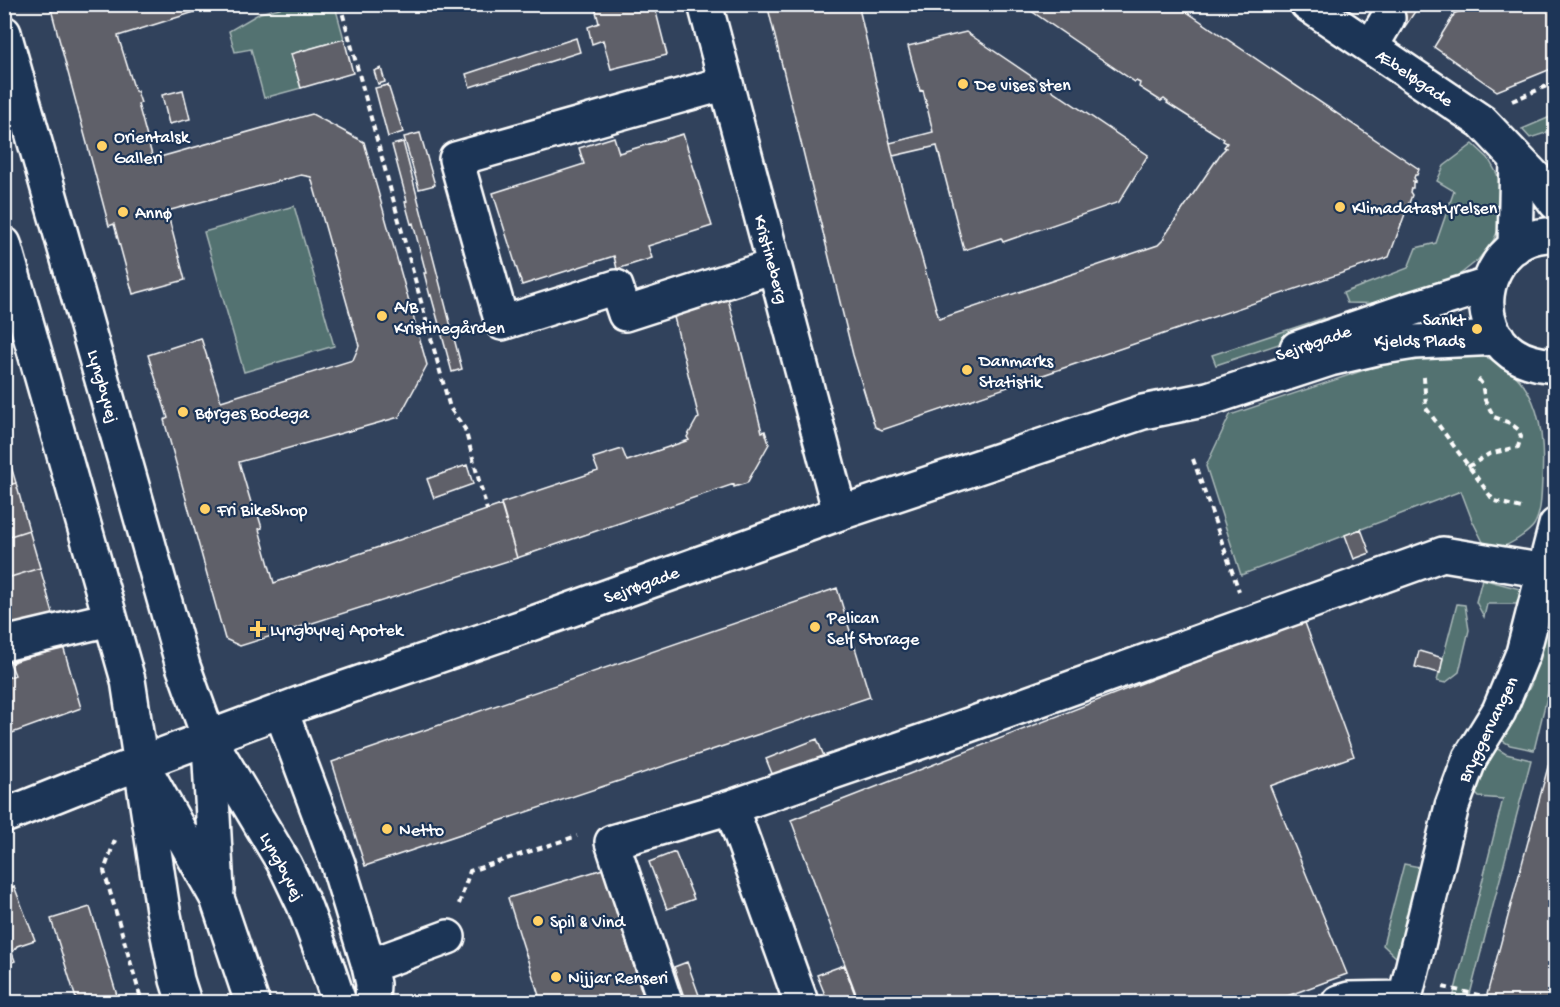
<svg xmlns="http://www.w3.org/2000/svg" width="1560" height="1007" viewBox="0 0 1560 1007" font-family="'Gochi Hand',sans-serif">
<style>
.green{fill:#537271;stroke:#a9b8b8;stroke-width:1.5}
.building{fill:#5f6069;stroke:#fff;stroke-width:1.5}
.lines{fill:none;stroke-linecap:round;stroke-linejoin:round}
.minor-casing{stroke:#fff;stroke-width:38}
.path{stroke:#fff;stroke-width:4;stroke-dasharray:6 4.5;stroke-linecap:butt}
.minor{stroke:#1d3557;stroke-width:33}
.poi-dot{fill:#ffd166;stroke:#1d3557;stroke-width:2}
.labels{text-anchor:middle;stroke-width:4.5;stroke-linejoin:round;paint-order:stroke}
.street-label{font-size:18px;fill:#fff;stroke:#1d3557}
.poi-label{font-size:18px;fill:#fff;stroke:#1d3557;text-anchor:start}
</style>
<rect width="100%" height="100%" fill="#31425c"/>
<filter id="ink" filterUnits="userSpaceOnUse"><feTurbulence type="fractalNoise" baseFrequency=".0167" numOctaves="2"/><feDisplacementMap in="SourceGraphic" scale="12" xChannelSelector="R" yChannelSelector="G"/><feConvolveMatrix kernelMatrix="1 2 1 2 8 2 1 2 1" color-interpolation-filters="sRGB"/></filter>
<g filter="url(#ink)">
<path class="green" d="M292,5h7l3,4c11,-3 21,-7 33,-3l9,33 -53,15 10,34 -37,10 -13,-49 -16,3 -6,-21 31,-18z
M1555,115v15l-25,8 -8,-9z
M1473,144l15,14 9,16 5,16 -1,34 -8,17 -15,19 -15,12 -18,12 -47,20 -51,-1 -4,-10 65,-25 8,-20 20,-5 18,-52 -17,-10 7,-15z
M294,206l40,140 -90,26 -40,-140z
M1324,318l3,10 -111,37 -4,-10z
M1415,353c23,1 58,-2 78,7 47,22 52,74 49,120 -1,15 0,31 -8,45 -5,7 -21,18 -30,21 -6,1 -13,0 -19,0l-13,-26 -11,-29 -220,84 -35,-109 24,-51z
M1482,579l38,10v15h-33l-3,13 -8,-15z
M1555,589v75l-21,86 -24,-5 -9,-5 30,-55z
M1457,604l8,1 4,25 -10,42 -14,11 -8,-2z
M1496,748l10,6 25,6 -63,242h-16l51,-203 -24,-2 -3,-3 1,-10z
M1404,864l16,3 -23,91 -14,-13z"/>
<path class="building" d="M53,4h167l-102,32 17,55h2l4,12 -3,1 15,55 159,-45 52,28 63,223 -28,52 -160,45 16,54 3,-1 4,13 -3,1 15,54 227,-78 16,53 -277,88 -15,-7 -61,-219 4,-2 -20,-63 53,-17 20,63 132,-41 6,-14 -48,-169 -10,-2 -134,36 18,69 -52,14 -19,-70 -5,2 -58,-217z
M594,4h60l13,51 -56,14 -8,-29 -11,4 -4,-17 11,-4z
M767,4h107l-15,4 34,148 46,163 219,-74 7,-7 -1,-1 57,-84 5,-5 -2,-1 3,-4 -4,-2 1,-2 -57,-36 1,-1 -4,-3 -3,2 -22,-14 1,-4 -4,-2 -1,1 -114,-78h154l244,165 -2,6h-2l-1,3 1,1v3l-2,-1v7h-2l-1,4 2,3 -23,62 -507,173 -7,-3 -22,-72z
M1369,4h51l-16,24z
M1488,4h68v63l-59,24 -63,-44 21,-34z
M966,32l182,123 -29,47 -116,40 -2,-4 -37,12 -27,-104 -44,10 -3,-13 43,-11 -10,-42 -3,1 -12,-45z
M576,38l4,14 -110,35 -4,-13z
M344,39l9,34 -52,15 -10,-34z
M381,68l4,14 -7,2 -4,-13z
M388,85l15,47 -15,5 -13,-49z
M183,90l7,29 -21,5 -7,-29z
M420,133l15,52 -16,4 -15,-52z
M683,134l29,92 -64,20 4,12 -35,11 -3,-13 -92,29 -29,-92 91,-29 -5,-16 35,-11 5,16z
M403,142l59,227 -10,3 -21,-77 -1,1 -6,-23h2l-13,-50 -2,1 -6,-22 2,-1 -15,-56z
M727,295l35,137 3,-1 4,13 -22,39 -13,4v-3l-217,74 -16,-55 97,-32 -5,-13 29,-9 5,12 62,-21 -2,-3 10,-18 2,-1 -26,-105z
M4,443l12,40 -12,3z
M467,465l6,19 -39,14 -7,-19z
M16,483l13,47 -25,8v-52z
M1361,529l9,24 -16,6 -9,-24z
M29,530l11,38 -36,11v-41z
M40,568l14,49 -50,14v-52z
M837,588l33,109 -505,169 -33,-104z
M1304,620l50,136 -84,30 77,188 -76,28h-412l-68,-182z
M63,646l18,62 -77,28v-57l11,-4 -5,-12z
M1419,651l24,7 -3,15 -25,-6z
M1556,737v238l-8,27h-63z
M817,739l7,17 -51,20 -7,-17z
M675,852l19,47 -27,10 -18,-47z
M603,869l42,133h-104l-33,-104z
M14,886l21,54 -18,6 -5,7 3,8 -11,4v-75z
M90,907l29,95h-42l-26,-83z
M687,962l12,33 -14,5 -11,-33z
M844,965l13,35 -7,2h-22l-11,-27z"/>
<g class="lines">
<defs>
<path id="minor" d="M705,4l135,509
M1307,4l175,118 62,65 12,16
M4,33l179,633 26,72 76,127 19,40 24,64 11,33
M1371,47l17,-29
M726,83l-270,76 46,164 114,-36 9,27 149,-48
M1556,234c-11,1 -23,2 -32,7 -42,21 -52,83 -12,112 13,9 28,12 44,13
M4,244l124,436 35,230 14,70 7,22
M1515,247l2,-88
M1297,348l108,-37 83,-26
M4,644l106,-25
M281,711l57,153 31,102 4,18 -1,18
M209,744l8,146
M151,780l66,118 35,104
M731,807l70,195
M4,816l75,-30 225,-84 221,-76 315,-113 303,-101 65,-13 122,-40 47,-11 38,-6 83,-4
M369,966l79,-29
M665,1002l-53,-160 119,-35 221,-76 491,-177 102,17
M1339,1002l10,-3 56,-1
M1404,1002l48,-196 18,-48 29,-47 24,-58 33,-128"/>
</defs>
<use href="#minor" class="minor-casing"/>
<path class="path" d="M340,4l110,404 15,21 22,81
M1512,101l44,-19
M1424,377l2,31 68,93 31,8
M1193,459l46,132
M1468,467l21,-13 29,-7 3,-10 -2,-7 -9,-7 -16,-6 -9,-17 -3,-16 -6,-8
M115,840l-11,31 38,131
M459,904l11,-33 107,-35
M1443,987l44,10"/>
<use href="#minor" class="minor"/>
</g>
</g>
<g class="poi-dot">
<circle cx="963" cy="84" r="6"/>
<circle cx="102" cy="146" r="6"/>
<circle cx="1340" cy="207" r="6"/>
<circle cx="123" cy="212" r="6"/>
<circle cx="382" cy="316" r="6"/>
<circle cx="1477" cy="329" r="6"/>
<circle cx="967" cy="370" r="6"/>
<circle cx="183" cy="412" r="6"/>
<circle cx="205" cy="509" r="6"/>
<circle cx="815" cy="627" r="6"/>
<path d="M255 620h6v6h6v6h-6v6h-6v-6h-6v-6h6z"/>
<circle cx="387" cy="829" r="6"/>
<circle cx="538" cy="921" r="6"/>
<circle cx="556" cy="977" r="6"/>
</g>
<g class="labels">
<g class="street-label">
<text transform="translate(1415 77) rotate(34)" y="6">Æbeløgade</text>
<text transform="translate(772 259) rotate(75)" y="6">Kristineberg</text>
<text transform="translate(1313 342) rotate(-19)" y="6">Sejrøgade</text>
<text transform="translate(104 386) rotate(74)" y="6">Lyngbyvej</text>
<text transform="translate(641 584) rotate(-20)" y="6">Sejrøgade</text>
<text transform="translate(1487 729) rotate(-64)" y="6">Bryggervangen</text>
<text transform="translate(283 866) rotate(62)" y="6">Lyngbyvej</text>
</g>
<g class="poi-label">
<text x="975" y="90">De vises sten</text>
<text x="114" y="142">Orientalsk<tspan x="114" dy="21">Galleri</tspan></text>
<text x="1352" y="213">Klimadatastyrelsen</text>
<text x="135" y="218">Annø</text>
<text x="394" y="312">A/B<tspan x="394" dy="21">Kristinegården</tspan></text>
<text x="1465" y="325" text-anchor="end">Sankt<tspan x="1465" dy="21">Kjelds Plads</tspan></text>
<text x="979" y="366">Danmarks<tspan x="979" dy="21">Statistik</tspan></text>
<text x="195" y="418">Børges Bodega</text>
<text x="217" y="515">Fri BikeShop</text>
<text x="827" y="623">Pelican<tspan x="827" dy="21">Self Storage</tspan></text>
<text x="270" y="635">Lyngbyvej Apotek</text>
<text x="399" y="835">Netto</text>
<text x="550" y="927">Spil &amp; Vind</text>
<text x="568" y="983">Nijjar Renseri</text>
</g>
</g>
<rect width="1560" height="1007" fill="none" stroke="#1d3557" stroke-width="24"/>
<rect x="12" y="12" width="1536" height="983" fill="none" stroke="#fff" stroke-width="2" filter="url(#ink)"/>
</svg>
